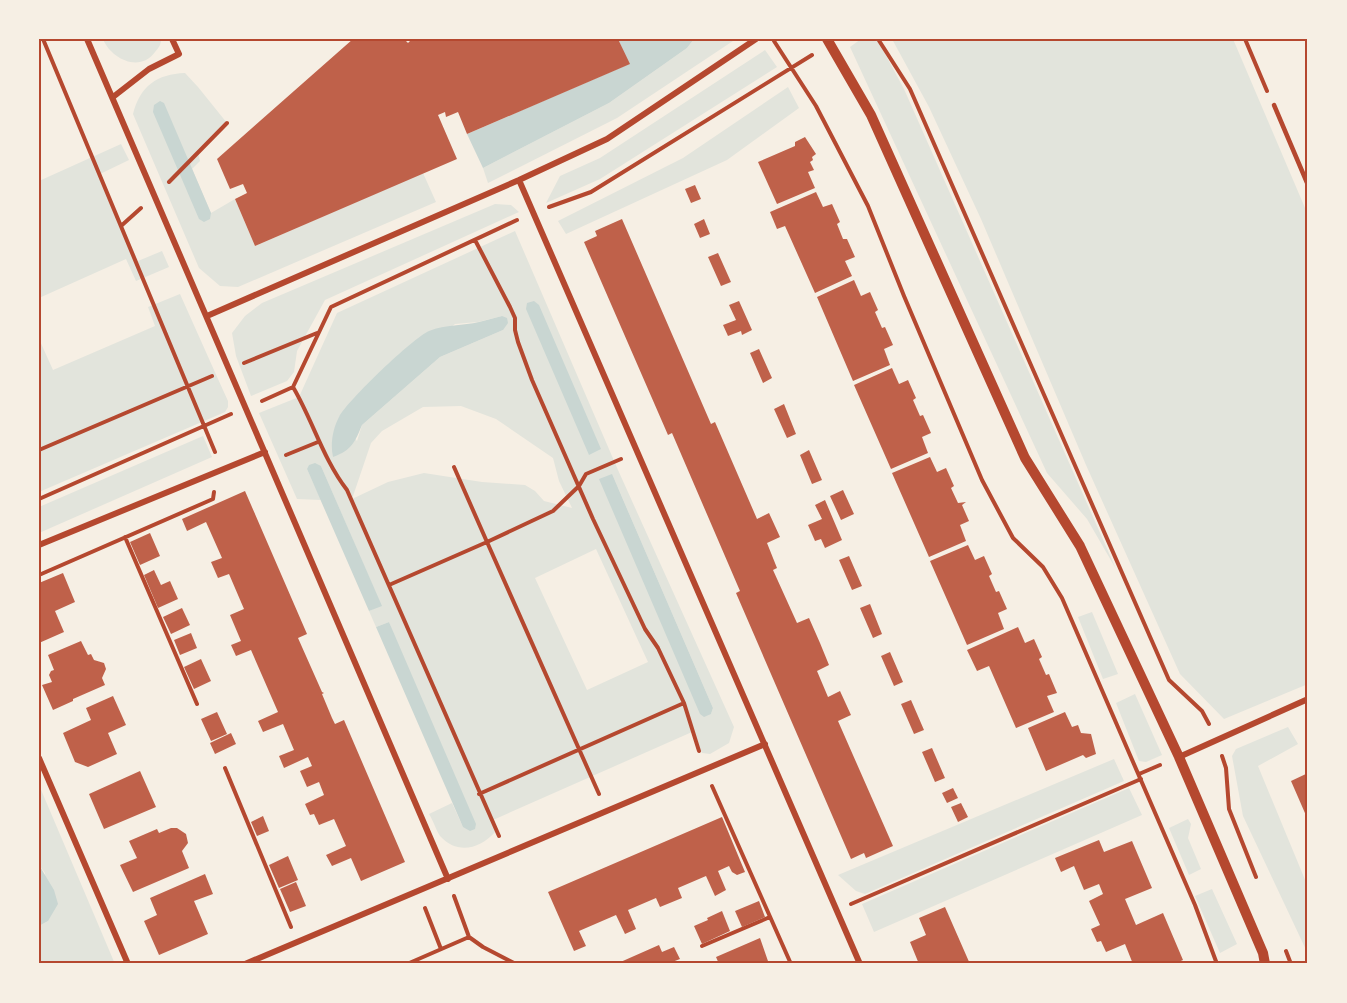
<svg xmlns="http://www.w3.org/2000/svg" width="1347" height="1003" viewBox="0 0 1347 1003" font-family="'Alegreya Sans',sans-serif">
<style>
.green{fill:#e2e4dc;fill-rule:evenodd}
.water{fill:#c9d6d2}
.building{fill:#bf614a}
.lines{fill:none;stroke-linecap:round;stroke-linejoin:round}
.path{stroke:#b5482f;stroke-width:4}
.service{stroke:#b5482f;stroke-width:4.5}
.minor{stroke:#b5482f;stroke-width:6}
.tertiary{stroke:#b5482f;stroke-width:10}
.neatline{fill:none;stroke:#b5482f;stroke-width:2}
</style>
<rect width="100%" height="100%" fill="#f6efe4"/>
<path class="green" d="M103,39h19l1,2 38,-2c0,6 -2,8 -6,13 -15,21 -44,7 -52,-13z
M694,39h42l-119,79 -129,65 -5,-15 126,-65 78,-55z
M861,39h16l27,50 212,480 -29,-50 -40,-46 -197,-426z
M892,39h341l75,176v469l-84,35 -44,-45 -94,-209 -105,-246 -52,-112z
M765,50l12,17 -177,112 -54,24 14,-27 40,-18z
M185,73l13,14 29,36 -29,30 2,8 -8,8 19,44 24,-14 20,47 168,-73 13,29 -198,85 -18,-1 -21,-18 -66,-154c7,-28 24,-40 52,-41z
M788,87l11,21 -72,52 -161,74 -8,-13 125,-63z
M121,144l8,16 -29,14 38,87 24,-10 7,16 -33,14 -10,-22 -87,39v-117z
M495,204l16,1 8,7 -194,88 -28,51 -3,21 -7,9 -36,15 -15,-40 -4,-23 13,-17 17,-13z
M515,231l103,239 116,257 -5,16 -19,11 -8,-1 -10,-21 -199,88 2,12c-15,17 -38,23 -55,4 -4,-6 -7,-16 -11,-22l23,-11 11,24 -74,-205 -13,5 -7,-16 12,-6 -60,-139 -14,3 14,31 -24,-1 -38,-86 40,-16 38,-84zM502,316l1,14 -63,27 -78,68 -5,16 -18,-24 116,-93 23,-2zM461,406l35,13 57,39 6,23 13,27 -28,-7 -9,-10 -10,-6 -43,-3 -58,-9 -36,9 -36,17 19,-56 11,-12 41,-24zM612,474l101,234 -2,6zM596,549l52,113 -61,28 -52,-112z
M180,294l38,85 10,22v6l-3,5 -186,80v-153l14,31 102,-44 -7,-19z
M203,436l9,21 -173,76v-26z
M1092,612l26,62 -15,5 -25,-62z
M1135,694l27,61 -16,7 -7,-1 -23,-58z
M1288,727l10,17 -40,22 50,121v67l-65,-138 -11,-60 4,-7z
M1114,759l10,22 -259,113 -9,-3 -18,-16z
M39,785l76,179h-76v-38l9,-5 -3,-48 -6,-8z
M1129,788l13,27 -268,117 -12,-28z
M1188,819l3,5 -3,14 13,31 -12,6 -20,-47z
M1212,889l25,55 -17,9 -25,-57z"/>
<path class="water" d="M618,39h76l-7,9 -78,55 -126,65 -16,-34 162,-70z
M160,101l4,2 47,110 -1,6 -6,3 -5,-3 -46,-107 1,-7z
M534,301l5,4 62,144 -12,6 -63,-146 1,-6z
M502,316l5,2 1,5 -5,7 -63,27 -78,68c-7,17 -10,25 -29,32 -3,-13 0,-29 6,-40 9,-17 74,-79 90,-86 17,-7 34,-5 50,-9 8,-2 15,-4 23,-6z
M315,463l6,3 61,140 -13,5 -62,-142 2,-4z
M612,474l101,234 -2,6 -7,3 -4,-3 -101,-235z
M389,622l87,202 -1,5 -5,2 -7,-4 -87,-200z
M39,865l15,25 4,14 -10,17 -9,5z"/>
<path class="building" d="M353,39h51l4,4 4,-4h206l12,25 -163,70 -9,-22 -12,5 -1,-5 -7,3 19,44 -202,87 -20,-47 12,-6 -4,-9 -13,5 -13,-30z
M805,137l11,17 -4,3 1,3 -3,2 4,8 -6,2 7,16 -38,16 -19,-42 37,-16v-4z
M695,185l6,14 -10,4 -6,-14z
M816,192l7,15 9,-3 8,18 -3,2 6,15h4l8,18 -10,4 7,15 -37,17 -30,-67 -8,3 -7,-17z
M622,219l89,205 4,-2 42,97 12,-6 11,24 -13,6 10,25 -4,2 24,53 12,-5 11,25 9,22 -12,6 11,26 12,-6 11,24 -13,6 55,125 -27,12 -2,-5 -13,6 -115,-266 4,-2 -68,-158 -4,2 -84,-193 13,-6 -2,-5z
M704,219l6,15 -10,4 -6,-14z
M718,253l13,29 -10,4 -13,-29z
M854,280l7,16 9,-4 8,18 -3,2 7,16 3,-1 8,18 -9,4 6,16 -37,16 -36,-84z
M739,301l13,29 -10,5 -1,-4 -13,5 -5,-11 13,-5 -7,-15z
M759,349l13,29 -9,5 -13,-30z
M892,368l7,16 9,-4 8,18 -3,2 7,16 3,-1 8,18 -9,4 6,16 -37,16 -37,-84z
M784,404l12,30 -9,4 -13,-29z
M809,450l13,30 -10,4 -12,-29z
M930,457l7,15 9,-4 8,18 -3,2 7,15 8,-1 -4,3 7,16 -9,4 6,16 -37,16 -37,-84z
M843,490l11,24 -13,6 -11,-24z
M245,491l62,143 -9,4 24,54 2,1 -2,1 10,24 3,6 9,-4 61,142 -44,19 -10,-23 -19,8 -6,-11 20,-9 -12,-27 -15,6 -5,-11 -4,1 -5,-11 19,-9 -5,-13 -12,5 -7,-16 12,-5 -4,-9 -24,11 -5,-12 15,-6 -11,-26 -20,8 -5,-11 20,-9 -27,-62 -15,6 -5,-11 10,-4 -11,-26 14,-6 -15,-35 -11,4 -7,-16 11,-4 -16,-36 -19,9 -5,-12z
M825,500l17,40 -17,8 -4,-9 -6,2 -7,-16 14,-6 -7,-14z
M150,533l10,23 -20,9 -10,-23z
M968,545l7,15 9,-4 8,18 -3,2 7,16 3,-1 8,18 -9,4 6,16 -37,16 -37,-84z
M849,556l13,30 -10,4 -13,-30z
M154,570l7,15 9,-4 8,18 -20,9 -14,-33z
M63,573l12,29 -20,9 9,21 -25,11v-60z
M870,604l12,30 -9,4 -13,-30z
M182,608l8,17 -19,9 -8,-17z
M1018,627l7,16 9,-4 8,18 -3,2 7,16 3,-1 8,19 -10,3 7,16 -38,16 -27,-62 -12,5 -10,-21z
M191,633l6,15 -17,7 -6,-15z
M81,641l7,14 3,-1 3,6 10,3 2,6 -4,9 3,7 -32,14v2l-20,9 -11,-25 10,-3 -3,-7 2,-4 3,-1 -6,-15z
M890,652l13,30 -9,4 -13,-30z
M201,659l10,22 -17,8 -10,-22z
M113,696l13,29 -18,8 9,21 -29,13 -13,-5 -12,-29 28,-13 -5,-12z
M911,700l13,30 -10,4 -13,-30z
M217,712l10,22 -16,7 -10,-22z
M1065,712l7,15 6,-2 3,8 10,1 5,20 -10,4 -3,-3 -37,16 -18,-43z
M231,733l5,11 -21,10 -5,-11z
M932,748l13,30 -10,4 -13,-30z
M140,771l16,36 -52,22 -15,-35z
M1308,773v47l-17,-39z
M953,788l5,10 -11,5 -5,-10z
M961,803l7,14 -10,5 -7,-15z
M263,816l6,15 -12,5 -6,-14z
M722,817l23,55 -8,3 -5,-3 -3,-6 -11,5 8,19 -11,6 -9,-20 -28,12 4,10 -22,9 -4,-9 -28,12 8,19 -11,5 -9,-19 -37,16 7,15 -12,5 -26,-59z
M171,828h6l9,6 2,9 -6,8 7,17 -56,24 -13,-27 17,-7 -8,-17 28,-12 2,4z
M1099,840l5,12 28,-11 20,47 -27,11 11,26 27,-12 20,47 -9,4h-41l-8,-20 -19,8 -5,-11 -4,1 -6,-13 9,-4 -11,-24 14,-7 -4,-10 -15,6 -10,-24 -13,6 -6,-14z
M288,856l10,24 -19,8 -10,-23z
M205,874l8,20 -19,7 14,33 -49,21 -15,-34 13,-6 -7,-17z
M296,882l10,24 -16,6 -10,-23z
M759,901l6,16 -23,10 -7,-16z
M945,907l25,57h-51l-9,-22 16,-7 -7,-17z
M722,911l8,20 -28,13 -8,-18 14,-6 -1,-2z
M760,938l9,26h-50l-3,-7z
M659,945l3,7 12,-5 6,12 -13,5h-51z"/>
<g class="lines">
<path class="path" d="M43,39l172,413
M878,39l32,50 259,591 33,31 7,13
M1245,39l22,52
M774,41l42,65 52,100 36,90 78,184 31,58 30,29 19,31 133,307 22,59
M169,182l58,-59
M549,207l42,-15 221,-137
M121,226l20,-18
M475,240l35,67 5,11v12l3,12 14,38 61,139 52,110 13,19 26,55 15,48
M244,363l73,-30
M293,387c20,34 30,72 54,103l152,346
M262,401l31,-14 38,-80 186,-87
M39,450l173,-74
M286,455l32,-13
M454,467l33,75 66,-31 26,-25 7,-12 35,-15
M39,499l192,-85
M125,537l72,167
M39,575l174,-76 1,-7
M389,585l98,-43 112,252
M1222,756l4,12 3,41 27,68
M225,768l66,159
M1139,774l21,-9
M712,786l79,178
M479,794l205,-91
M454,896l15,41 14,10 33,17
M851,904l290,-125
M425,908l16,41
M702,946l68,-29
M1286,951l5,13
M407,964l62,-27"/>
<path class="service" d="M1274,105l34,80"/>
<path class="minor" d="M87,39l361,840
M113,97l36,-28 30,-15 -7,-15
M519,180l341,784
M207,316l312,-136 88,-41 149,-100
M39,545l226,-93
M1179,757l129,-58
M39,758l89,206
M245,964l520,-220"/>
<path class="tertiary" d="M827,39l44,76 154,343 55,88 99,211 84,196 2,11"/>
</g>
<rect width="1347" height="1003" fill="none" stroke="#f6efe4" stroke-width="81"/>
<rect x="40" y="40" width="1266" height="922" class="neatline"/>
</svg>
